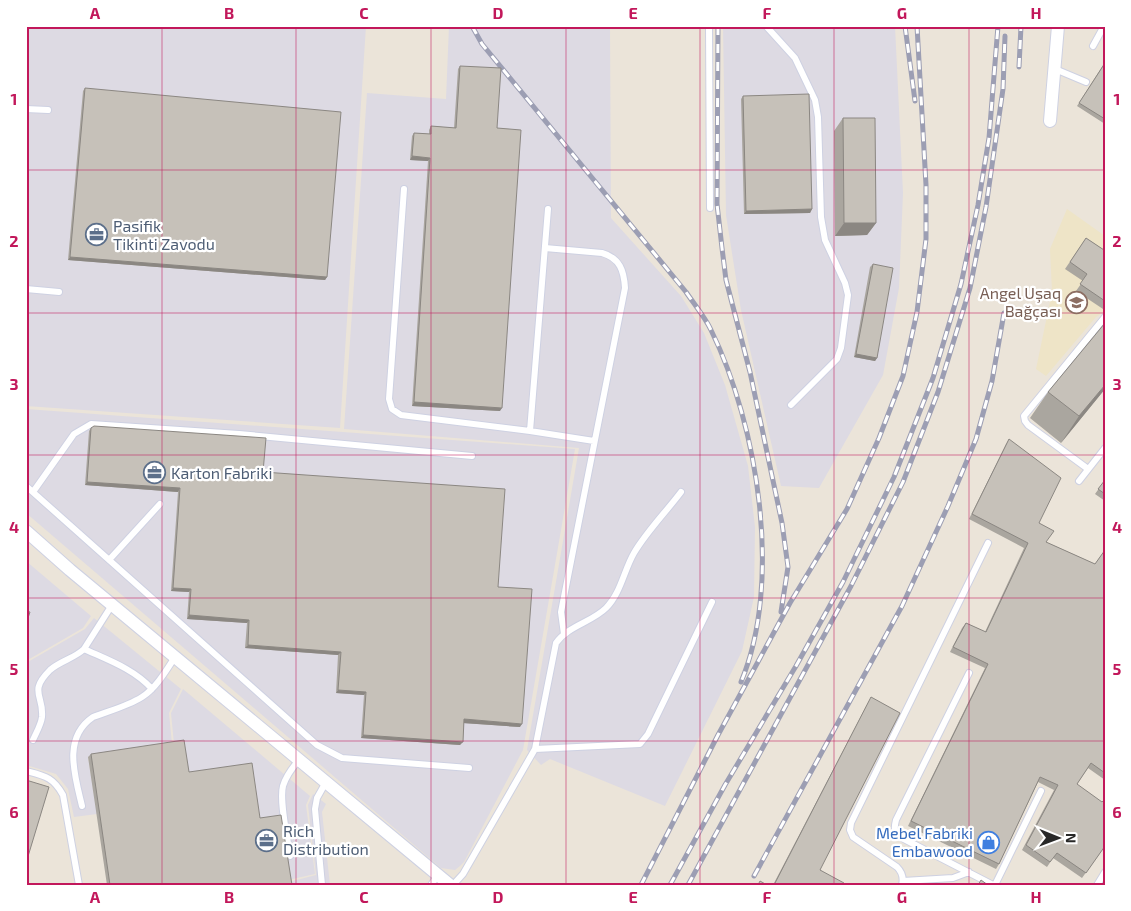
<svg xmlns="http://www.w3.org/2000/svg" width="1131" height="911" viewBox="0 0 1131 911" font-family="'Exo 2',sans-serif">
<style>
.industrial{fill:#dddae3}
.education{fill:#eee4c7}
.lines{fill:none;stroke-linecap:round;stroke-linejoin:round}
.service-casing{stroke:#ced1e2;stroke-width:8}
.minor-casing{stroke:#ced1e2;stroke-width:14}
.service{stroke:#fff;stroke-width:6}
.minor{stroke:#fff;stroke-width:12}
.rail-casing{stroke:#9c9eb3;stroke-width:5}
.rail{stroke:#fff;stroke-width:3;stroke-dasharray:9;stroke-linecap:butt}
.wall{fill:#aaa69f}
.shaded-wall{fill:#8b8782}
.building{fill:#c6c1b9;stroke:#8b8782}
.grid{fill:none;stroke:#c2185b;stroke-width:1;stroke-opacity:0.55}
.labels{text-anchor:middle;stroke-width:4.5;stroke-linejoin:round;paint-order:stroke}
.service-label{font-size:16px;fill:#4e5e75;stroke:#fff;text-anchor:start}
.education-label{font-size:16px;fill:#785e54;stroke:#fff;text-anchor:end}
.shop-label{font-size:16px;fill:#366cbe;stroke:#fff;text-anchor:end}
.neatline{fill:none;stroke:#c2185b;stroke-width:2}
.grid-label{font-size:16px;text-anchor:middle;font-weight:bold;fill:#c2185b}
</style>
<rect width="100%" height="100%" fill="#ebe4d9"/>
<path class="industrial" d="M26,26h340l-26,402 -314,-22z
M449,26h161l1,192 70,78 23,37 21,52 23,81 7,61 -1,70 -12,54 -77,155 -115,-47 -9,6 -14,-15 52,-302 -235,-19 23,-336 79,6z
M723,26h172l8,167 -4,95 -16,87 -64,113 -38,-2 -40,-176 -15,-95z
M26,409l549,40 -52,301 -59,112 -4,4 -5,4 -14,-2 -415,-355z
M26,561l65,55 -8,12 -57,33z
M94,618l87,71 -12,24 3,31 -84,13 9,57 -23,3 -6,-28 -12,-15 -30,-9v-102l59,-34z
M183,689l127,107 -4,9 9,69 -27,6 -86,5 -28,-141 -3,-31z
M313,794l13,10 -4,8 8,73h-70l29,-3 27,-7 -8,-70z"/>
<path class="education" d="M1067,209l38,27v75l-9,6 -50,59 -10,-7 16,-77 -2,-43z"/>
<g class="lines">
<defs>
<path id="service" d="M709,26l1,182
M766,26l29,32 20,42 3,17 3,100 4,23 20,43 3,12 -7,53 -4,11 -46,46
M1093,46l11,-20
M1055,69l31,13
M26,109l22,1
M404,189l-15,210 3,10 9,6 129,16 18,-222
M545,248l57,5c18,5 22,18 23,35l-64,324 3,22
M26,289l33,3
M530,431l64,10
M1088,469l-60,-44 -3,-4 -1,-5 81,-99
M1079,481l26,-33
M26,486l291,259 25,13 127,10
M33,492l41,-58 17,-10 148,10 233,22
M109,560l51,-56
M84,649c24,11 50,20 68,40
M969,673l-73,147c-2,8 -2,11 4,17l93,48
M33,740c3,-7 8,-15 9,-23 2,-22 -14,-25 8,-47 10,-9 25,-12 34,-21l28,-44
M535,749l105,-5 8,-10 64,-132
M26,771c19,5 27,6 37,24l16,90
M82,806c-7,-30 -20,-68 11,-89 16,-6 35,-11 49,-20 14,-9 24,-26 33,-40
M290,856c-2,-17 -11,-54 -7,-70 3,-10 9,-18 16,-26
M903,881l50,-3 16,-6
M322,885l-7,-76 2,-11 9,-16
M431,885l7,-10
M453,885l10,-11 72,-125 21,-106c12,-17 36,-21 50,-35 15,-15 18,-38 28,-55 13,-22 32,-41 47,-61
M902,885c2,-8 0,-13 -5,-18l-44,-30 -3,-7 1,-7 137,-280
M995,885l46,-94
M1097,885l8,-13"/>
<path id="minor" d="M1050,121l8,-95
M26,531l44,39 380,315"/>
</defs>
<use href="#service" class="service-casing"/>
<use href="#minor" class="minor-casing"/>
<use href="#service" class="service"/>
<use href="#minor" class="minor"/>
<defs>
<path id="rail" d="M472,26l10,18 204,248c8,12 19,25 25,38 47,96 72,252 30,352
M718,26l-1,178 5,44 4,32 24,92 32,151 6,44 -7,45
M905,26l10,75
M1019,67l2,-41
M754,876l148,-270 46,-100 28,-67 16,-58 12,-68
M641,885l77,-150 72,-132 57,-94 32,-71 24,-62 14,-64 9,-73v-54l-9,-159
M670,885l55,-100 71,-119 47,-84 51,-105 39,-99 28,-94 17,-79 11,-67 9,-112
M688,885l163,-299 52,-104 35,-90 32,-104 16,-81 17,-118 2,-53"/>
</defs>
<use href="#rail" class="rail-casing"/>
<use href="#rail" class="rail"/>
</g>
<path class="wall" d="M1105,62v62l-28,-18z
M460,66l37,62 3,283 -88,-5 16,-245 -18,-1 2,-24 2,-3 15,1v-4l2,-4 23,2 4,-59z
M85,88l242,189 -2,3 -257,-20 15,-169z
M743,96l69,113 -2,4 -66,1 -3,-115z
M843,118l33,105 -9,12 -32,1 -1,-105z
M1086,238l18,12 1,-1v57l-2,3 -27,-18 7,-10 -18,-12z
M873,264l4,94 -2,3 -21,-4 16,-90z
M1105,389l-44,54 -31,-25 18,-26z
M91,428l172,44 235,115 22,140 -56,-4 -4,22 -99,-7 3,-43 -28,-2 2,-38 -93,-7 2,-25 -60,-4 2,-27 -18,-1 7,-99 -93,-7 4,-54z
M1009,439l37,103 49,22 10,-14v230l-17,-12 -11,16 28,62 -23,32 -29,-20 -6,9 -25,-17 32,-60 -16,-8 -39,82 -3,5 -88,-43 77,-158 -35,-16 12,-24 4,-5 19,9 39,-84 -55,-29 37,-75z
M1105,480v21l-10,-7z
M871,697l-51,173 23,15h-70z
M91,754l98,18 71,46 32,67h-185l-19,-128z"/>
<path class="shaded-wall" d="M412,156l18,2 -2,3 -18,-1z
M812,209l-2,4 -66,1 2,-3z
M844,223h32l-9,12 -32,1z
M70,257l257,20 -2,3 -257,-20z
M856,354l21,4 -2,3 -21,-4z
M1105,385v4l-44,54 18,-27z
M414,402l88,6 -2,3 -88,-5z
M87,482l93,6 -2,4 -93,-7z
M173,588l18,1 -2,3 -18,-1z
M189,615l60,5 -2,3 -60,-4z
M248,645l93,7 -3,3 -93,-7z
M338,690l28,2 -2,3 -28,-2z
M464,719l58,5 -2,3 -58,-4z
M363,735l100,7 -3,3 -99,-7z"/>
<path class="building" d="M1105,63v56l-26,-16z
M460,66l41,2 -4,60 24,2 -19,278 -88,-6 16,-244 -18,-2 2,-23 17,1v-8l25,2z
M85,88l256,24 -14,165 -257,-20z
M809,94l3,115 -66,2 -3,-115z
M843,118h32l1,105h-32z
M1086,238l18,12 1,-1v52l-25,-17 7,-10 -17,-12z
M873,264l20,4 -16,90 -21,-4z
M1105,323v62l-26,31 -31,-24z
M94,426l172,12 -3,34 242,17 -7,98 34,2 -10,135 -58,-5 -1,23 -100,-7 3,-43 -28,-2 3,-38 -93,-7 1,-25 -60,-5 2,-26 -18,-1 7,-100 -93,-6 4,-54z
M1009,439l52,39 -22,45 15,8 -8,11 49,22 10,-14v223l-14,-10 -14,21 25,18 3,-3v47l-19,27 -29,-20 -7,9 -24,-17 32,-60 -18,-8 -41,87 -88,-43 77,-157 -35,-17 13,-24 20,9 42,-89 -56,-29z
M1105,480v14l-7,-5z
M26,611l4,1 -4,12z
M871,697l29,16 -80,157 24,13 -1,2h-69z
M184,740l5,32 63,-9 8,55 21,-3 11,70h-182l-19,-131z
M26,780l23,7 -23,76z
M981,880l7,5h-10z
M760,881l7,4h-9z"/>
<path class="grid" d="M162,26v859M296,26v859M431,26v859M566,26v859M700,26v859M834,26v859M969,26v859M26,170h1079M26,313h1079M26,455h1079M26,598h1079M26,741h1079"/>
<defs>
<symbol id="office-ring" viewBox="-11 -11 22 22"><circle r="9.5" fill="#fff" stroke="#5c6f8a" stroke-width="1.5"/><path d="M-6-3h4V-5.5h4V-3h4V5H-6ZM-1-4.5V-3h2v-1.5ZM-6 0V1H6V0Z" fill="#5c6f8a"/></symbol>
<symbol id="school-ring" viewBox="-11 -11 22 22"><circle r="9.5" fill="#fff" stroke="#8d6e63" stroke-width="1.5"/><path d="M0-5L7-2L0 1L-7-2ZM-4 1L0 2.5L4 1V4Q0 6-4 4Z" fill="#8d6e63"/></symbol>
<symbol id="shop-ring" viewBox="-11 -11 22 22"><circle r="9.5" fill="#fff" stroke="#3f7fe0" stroke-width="1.5"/><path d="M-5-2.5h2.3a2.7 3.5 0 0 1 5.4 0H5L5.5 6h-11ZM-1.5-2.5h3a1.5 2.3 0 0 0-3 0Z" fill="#3f7fe0"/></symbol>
</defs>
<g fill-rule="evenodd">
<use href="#office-ring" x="84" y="222" width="25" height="25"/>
<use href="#school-ring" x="1064" y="290" width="25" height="25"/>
<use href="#office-ring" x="142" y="460" width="25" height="25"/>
<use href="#office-ring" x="254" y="828" width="25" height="25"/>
<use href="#shop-ring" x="976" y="830" width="25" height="25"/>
</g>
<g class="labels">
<g class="service-label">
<text x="113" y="232">Pasifik<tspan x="113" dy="18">Tikinti Zavodu</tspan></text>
<text x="171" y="479">Karton Fabriki</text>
<text x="283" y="837">Rich<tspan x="283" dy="18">Distribution</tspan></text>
</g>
<g class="education-label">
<text x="1061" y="299">Angel Uşaq<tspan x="1061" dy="18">Bağçası</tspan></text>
</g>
<g class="shop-label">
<text x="973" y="839">Mebel Fabriki<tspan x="973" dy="18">Embawood</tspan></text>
</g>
</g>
<rect width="1131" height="911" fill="none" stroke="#ffffff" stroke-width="55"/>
<g transform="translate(1058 838) rotate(91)" stroke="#ffffff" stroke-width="4" paint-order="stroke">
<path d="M0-4L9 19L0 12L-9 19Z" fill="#282828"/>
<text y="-8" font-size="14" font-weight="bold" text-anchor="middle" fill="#282828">N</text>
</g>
<rect x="28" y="28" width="1076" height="856" class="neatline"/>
<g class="grid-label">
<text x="95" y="19">A</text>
<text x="229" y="19">B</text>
<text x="364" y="19">C</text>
<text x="498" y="19">D</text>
<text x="633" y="19">E</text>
<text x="767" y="19">F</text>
<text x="902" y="19">G</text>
<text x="1036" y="19">H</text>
<text x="14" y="105">1</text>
<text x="1117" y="105">1</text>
<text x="14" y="247">2</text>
<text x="1117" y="247">2</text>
<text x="14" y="390">3</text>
<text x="1117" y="390">3</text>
<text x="14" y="533">4</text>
<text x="1117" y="533">4</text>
<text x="14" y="675">5</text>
<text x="1117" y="675">5</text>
<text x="14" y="818">6</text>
<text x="1117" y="818">6</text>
<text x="95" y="903">A</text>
<text x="229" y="903">B</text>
<text x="364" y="903">C</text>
<text x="498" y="903">D</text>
<text x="633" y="903">E</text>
<text x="767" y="903">F</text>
<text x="902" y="903">G</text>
<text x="1036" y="903">H</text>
</g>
</svg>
